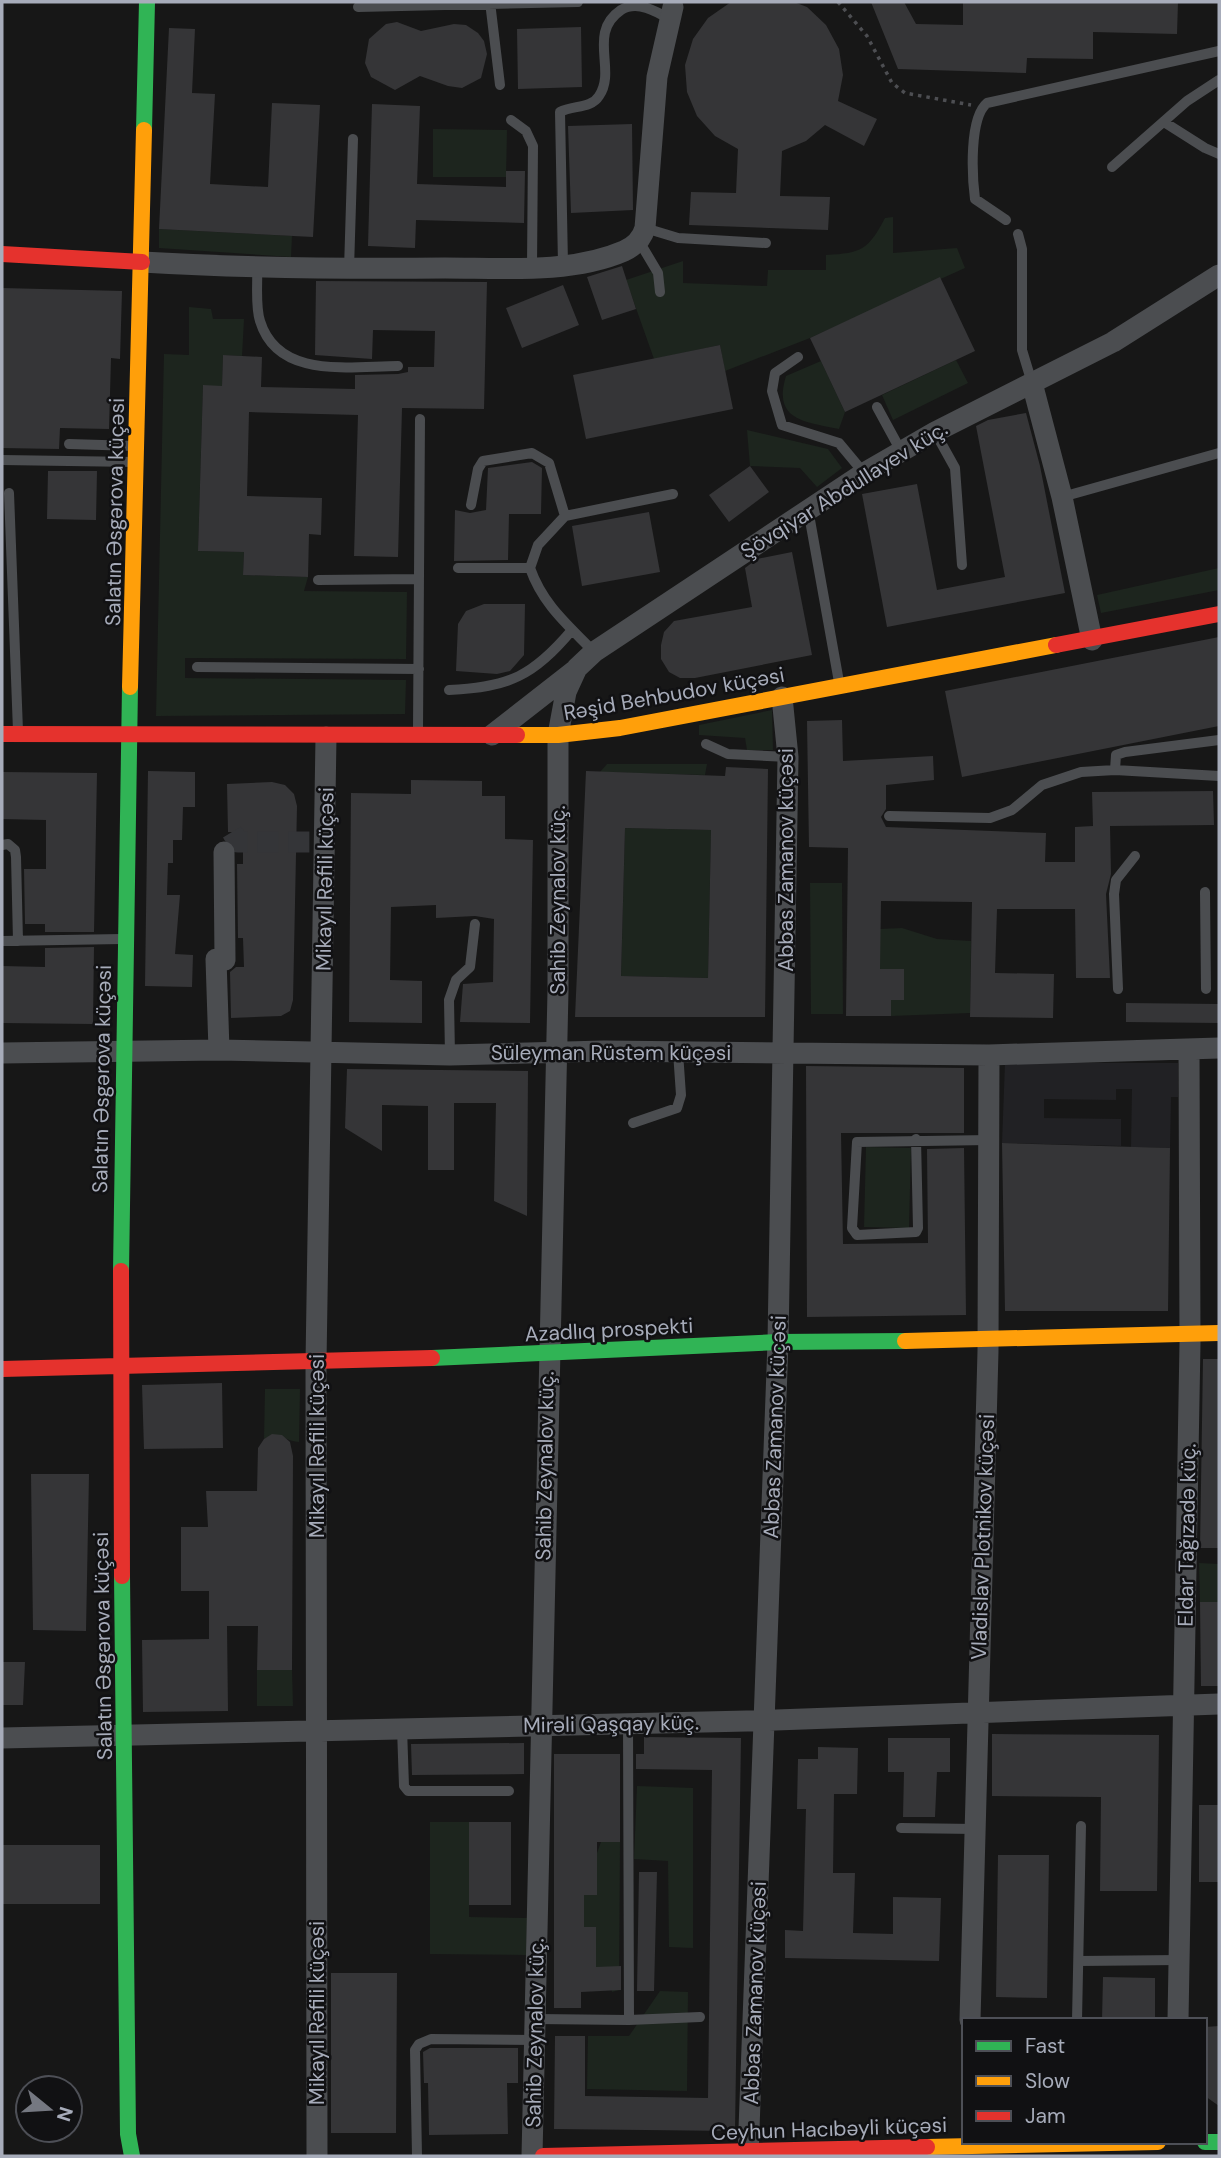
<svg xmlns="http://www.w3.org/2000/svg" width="1221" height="2158" viewBox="0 0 1221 2158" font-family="'DM Sans',sans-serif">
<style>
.built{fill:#212124}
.green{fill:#1d251e}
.building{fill:#353537;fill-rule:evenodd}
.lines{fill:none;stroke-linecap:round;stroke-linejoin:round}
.street-tunnel{stroke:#343538;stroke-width:21;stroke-dasharray:21 10;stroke-linecap:butt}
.path{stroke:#4d4e52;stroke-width:3.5;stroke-dasharray:3.5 5;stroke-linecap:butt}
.lane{stroke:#4b4d50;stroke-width:10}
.street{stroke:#4b4d50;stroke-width:21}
.fast{stroke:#30b455;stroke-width:16}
.slow{stroke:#ff9f0a;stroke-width:16}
.jam{stroke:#e5322d;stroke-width:16}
.labels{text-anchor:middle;stroke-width:5;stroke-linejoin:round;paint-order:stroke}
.street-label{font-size:21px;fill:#a7acba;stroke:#111113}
</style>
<rect width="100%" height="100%" fill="#171717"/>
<path class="built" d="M1005,1063h173v34h-7l-1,51 -39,-1 1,-58h-16v11l-72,-1v19l77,1v27l-119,-3z"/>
<path class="green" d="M433,129l74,1 -1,47h-73z
M893,217v36l64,-5 8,20 -155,70 -85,33 -5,-26 -66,14 -28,-79 57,-19v22l84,3 1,-16h58v-15c36,-2 42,-5 59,-37z
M159,229l133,7 -1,21 -132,-9z
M189,307l22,2 2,10h31l-2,37 -19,-1 -1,31h-19l-5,165 46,1 -1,23 65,2 -4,14 103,1 -1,67 -221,-1v20l221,2 -1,34 -249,2 8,-362 25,1z
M956,360l12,23 -75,37 -11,-25z
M821,361l24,51 -6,17c-33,-7 -67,-8 -53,-53z
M747,430l81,19 14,19 -25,19 -17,-19 -50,-2z
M1219,568v22l-118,23 -4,-18z
M772,710l1,40h-26l-2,-12 -46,-3v-10z
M607,764h100l-2,11 -105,-3z
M625,828l86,2 -3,148 -87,-2z
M810,883h32l1,131h-32z
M902,928l35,11 34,2 -1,72 -79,3v-16l13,-1v-29l-24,-1v-40z
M866,1147l45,1 -2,80 -45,-1z
M265,1389h35l-1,53c-15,-1 -20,-12 -35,-3z
M1199,1563l20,1v38h-19z
M257,1670h35l1,36h-36z
M637,1786l56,2v160l-24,-1 -1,-86 -34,-2z
M430,1822h39v95l58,1 -1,37 -96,-1z
M601,1842h19l-1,148 -7,2v-25h-16v-40h-12v-32h13v-42z
M660,1991l28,1 -1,99 -100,-2 1,-53h41z"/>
<path class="building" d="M731,2h63l13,5 19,18 13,24 4,26 -5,26 39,18 -13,27 -39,-21 -19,16 -24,10 -2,45 50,1 -2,33 -139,-5 2,-33 45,1 2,-44 -23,-13 -18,-20 -10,-24 -2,-27 8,-26 15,-21z
M871,2h33l12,22 47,1v-23h215l-1,32 -84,-2v27l-66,-1 -1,15 -128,-4z
M397,22l24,9 33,-7 12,1 12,8 6,8 3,13 -6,24 -19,10 -14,-2 -28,-10 -25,14 -24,-13 -6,-14 4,-24 17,-15z
M581,27l1,60 -64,2 -1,-60z
M169,28l26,1 -3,64 23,1 -5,90 58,3 4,-84 48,2 -7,132 -154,-8z
M372,104l48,2 -3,78 89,3v-16h19l-1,52 -108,-3 -1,28 -47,-2z
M632,124l1,86 -62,3 -3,-87z
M622,266l14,43 -34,11 -15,-43z
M940,277l35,74 -130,61 -35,-74z
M316,281l171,1 -3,127 -82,-1 -4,149 -44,-1 4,-141 -109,-3 -2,84 75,2 -1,37 -12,-1 -1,43 -65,-2 1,-23 -46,-1 5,-166 19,1 1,-31 39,2 -1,30 94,2v-14l43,-1 10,-2v-5h26l1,-36 -62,-1 -1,29 -57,-4z
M563,285l16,40 -57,23 -16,-40z
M2,288l120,3 -2,68 -9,-1 -2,71 -49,-1 -1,21 -57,-1z
M720,345l13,64 -147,30 -13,-64z
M1026,413l14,53 25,127 -178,34 -25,-133 55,-10 20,106 68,-13 -29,-151 12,-6z
M532,462l10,6 -1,46h-32l-1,46 -54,1 1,-51 15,3 16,-3 2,-42z
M750,466l19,26 -40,30 -20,-27z
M48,471h49l-1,49 -49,-1z
M649,512l11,60 -78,14 -10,-60z
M792,552l20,103 -117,23h-15l-11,-6 -8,-13v-14l3,-13 10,-11 78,-14 -7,-39 12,-9z
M484,604h41l-1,51 -14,16 -13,3 -41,-3 2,-47 8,-13z
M1219,637v89l-257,51 -17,-86z
M842,720l1,41 90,-5 1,24 -48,5v24l-5,8 5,10 160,6 -1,29h30v-35l18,-1 -1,-34 121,-1 1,34 -104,1 1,48 -5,20 4,84h-34l-1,-69h-78l-2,64 59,1 -1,44 -83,-1 2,-115 -91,-1 -1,68h24v31h-13v16h-45l2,-168 -39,-1 -2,-126z
M726,767l42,2 -3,248h-190l11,-246 139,5zM625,828l86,2 -3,148 -87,-2z
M148,771l47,1v35h-12l-1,33h-9v23h-5l-1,32h13l-5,59 18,1 -1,32 -47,-1z
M2,772l95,1 -3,159h-49v-8h-20l-1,-55h22v-49l-44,-1z
M411,780l71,1v15h23v43l28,1 -3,183 -70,-1 3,-38 30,-2 1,-63 -19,-3 -39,2v-13l-45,2 -1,73 32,1v42l-73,-1 2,-229 60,1z
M272,782l13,3 9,9 3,12 -4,194 -3,11 -9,5 -50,2 -1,-46 6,-5h8l-1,-29h-5l-1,-74h6v-32h-15l-1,-48z
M94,947l-1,77 -91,-1v-57l43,1v-19z
M1126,1003l93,1v19l-93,-1z
M806,1066l158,2v65h-123l2,111 85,-1 -1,-94 37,-1 2,167 -159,2z
M347,1069l181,2 -1,145 -33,-15 2,-98h-42v67h-26v-64l-46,-1v46l-37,-23z
M1002,1143l168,5 -2,163h-163z
M1203,1359h16v189h-19z
M222,1383l1,65 -79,1 -2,-64z
M272,1434l10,1 8,7 3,14 -1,214h-35l1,-44h-31l1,85 -85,1 -1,-72 67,-1v-48h-28v-64h27l-2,-36h51l1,-43 6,-9z
M31,1474h58l-3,157 -53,-1z
M1200,1602h19v84h-18z
M2,1662h23l-2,43h-21z
M992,1734l167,1 -2,156h-57l1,-94 -109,-1z
M644,1737l97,1 -6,393 -181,-2 1,-93h30v60l123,2 4,-328 -76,-1v-15h8z
M888,1738h62v34h-13l-2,45h-32l1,-45h-16z
M524,1743v31l-112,1 -1,-31z
M818,1747l40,1 -1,46h-23l-1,79h22l-2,60 40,1v-37l48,1 -2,63 -154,-3v-28l18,1 3,-122h-9l1,-50h20z
M554,1754h66v88h-23v53h-13v32h12v40l25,-1v24l-40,2v16h-27z
M1199,1805h20v77h-20z
M469,1822h42v83h-42z
M2,1845h98v59h-98z
M998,1855h51l-2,143 -51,-1z
M639,1872h18l-3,119h-17z
M331,1973h66l-1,160h-65z
M1103,1977l52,1v42h-53z
M1219,2026v80l-14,-10v-69z
M430,2048h88v35h-11l1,51 -79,1 -1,-52h-4l-1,-31z"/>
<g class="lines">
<path class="street-tunnel" d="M232,832l6,10h88"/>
<path class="path" d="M838,2l29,34 25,47 13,10 66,12"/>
<path class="lane" d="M490,2l10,83
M358,7l220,-5
M511,120l15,11 7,15 -1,121
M1164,122l41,26 14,6
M1112,167l75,-66 32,-21
M1006,220l-31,-21c-3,-23 -6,-81 12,-96l232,-52
M645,228l33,10 88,5
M1018,234l4,15v101l10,33
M639,241l19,32 2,19
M563,264l-3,-152c13,-7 31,-3 39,-16 18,-26 -12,-63 22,-86 16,-10 35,1 50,10
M257,267c1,17 -2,38 3,54 18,59 91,45 138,45
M349,269l4,-130
M798,357l-23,16 -3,18 10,34 57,18 25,30
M877,407l24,44
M935,432l20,36 7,97
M69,444l66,2
M2,460l133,2
M9,493l9,238
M1062,497l157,-44
M471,505l7,-36 5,-8 49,-8 17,10 16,53
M808,509l31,173
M458,568h72l8,-23 27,-29 108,-22
M530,568c13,37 38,57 64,84
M318,580l101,-1
M197,667l222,2
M449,690c61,-3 84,-14 123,-60
M418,731l2,-312
M706,744l22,10 60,3
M1115,770l1,-15 9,-3 94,-12
M889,816l101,2 22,-8 30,-25 39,-13 34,-2 104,6
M2,845l6,-1 7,6 1,7 2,84
M1205,892l1,97
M2,941l120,-2
M1118,989l-4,-95 2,-14 19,-24
M450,1055l-1,-55 7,-20 14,-13 5,-43
M633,1123l44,-15 4,-13 -3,-43
M916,1139l2,89 -2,4 -59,3 -5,-7 5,-86 133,-2
M402,1728l2,58 4,5h101
M901,1828l74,1
M1079,1961l100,-1
M536,2019l93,1 -1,-297
M629,2020l71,-3
M1077,2020l4,-194
M417,2156l-2,-106 4,-6 12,-5 105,1"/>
<path class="street" d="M142,262c101,6 202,7 303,6 57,0 126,6 179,-17 11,-5 18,-12 21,-23l12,-151 16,-70
M1032,383l30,114 30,143
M492,735l82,-64
M219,1050l-3,-91 9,1 -1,-108
M2,1053l217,-3 231,5 154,-4 385,4 230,-7
M2,1738l745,-17 472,-17
M970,2020l18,-669 1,-296
M1178,2020l12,-677 -1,-293
M317,2156l-1,-794 10,-625
M532,2156l26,-1165v-256l8,-43 11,-24 17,-16 270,-179 71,-41 178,-90 106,-67
M748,2156l30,-814 10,-585 -6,-60"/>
<path class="fast" d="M144,130l3,-128
M121,1271l9,-584
M432,1358l346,-16 127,-1
M122,1576l6,558 4,22
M1205,2142h14"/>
<path class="slow" d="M130,687l14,-557
M517,735h41l62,-7 436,-83
M905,1341l314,-8
M927,2147l231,-5"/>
<path class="jam" d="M2,254l140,8
M1056,645l163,-31
M2,734l515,1
M121,1271l1,305
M2,1369l430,-11
M543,2156l384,-9"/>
</g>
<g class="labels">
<g class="street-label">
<text transform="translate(844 490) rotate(-32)" y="7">Şövqiyar Abdullayev küç.</text>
<text transform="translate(115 512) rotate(-89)" y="7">Salatın Əsgərova küçəsi</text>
<text transform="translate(674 694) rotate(-10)" y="7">Rəşid Behbudov küçəsi</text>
<text transform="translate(786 860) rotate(-90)" y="7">Abbas Zamanov küçəsi</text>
<text transform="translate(325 879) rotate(-89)" y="7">Mikayıl Rəfili küçəsi</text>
<text transform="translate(558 900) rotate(-90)" y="7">Sahib Zeynalov küç.</text>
<text x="611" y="1060">Süleyman Rüstəm küçəsi</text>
<text transform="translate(102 1079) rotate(-89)" y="7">Salatın Əsgərova küçəsi</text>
<text transform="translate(609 1330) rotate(-3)" y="7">Azadlıq prospekti</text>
<text transform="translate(775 1427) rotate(-88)" y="7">Abbas Zamanov küçəsi</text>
<text transform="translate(317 1446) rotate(-90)" y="7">Mikayıl Rəfili küçəsi</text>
<text transform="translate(545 1466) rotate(-89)" y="7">Sahib Zeynalov küç.</text>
<text transform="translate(1187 1535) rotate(-89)" y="7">Eldar Tağızadə küç.</text>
<text transform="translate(983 1537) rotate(-88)" y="7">Vladislav Plotnikov küçəsi</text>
<text transform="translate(103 1646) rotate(-91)" y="7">Salatın Əsgərova küçəsi</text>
<text transform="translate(611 1724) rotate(-1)" y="7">Mirəli Qaşqay küç.</text>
<text transform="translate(755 1993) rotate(-88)" y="7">Abbas Zamanov küçəsi</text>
<text transform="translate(317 2013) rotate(-90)" y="7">Mikayıl Rəfili küçəsi</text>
<text transform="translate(535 2033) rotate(-89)" y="7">Sahib Zeynalov küç.</text>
<text transform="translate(829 2129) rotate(-2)" y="7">Ceyhun Hacıbəyli küçəsi</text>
</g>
</g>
<rect width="1221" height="2158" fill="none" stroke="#a7acba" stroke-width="7"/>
<rect x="962" y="2018" width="245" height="126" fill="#111113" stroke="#4d4f56" stroke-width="2"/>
<rect x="976" y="2041" width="35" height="10" fill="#30b455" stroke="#4d4f56" stroke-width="2"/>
<text x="1025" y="2053" font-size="21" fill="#a7acba">Fast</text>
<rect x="976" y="2076" width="35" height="10" fill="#ff9f0a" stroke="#4d4f56" stroke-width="2"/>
<text x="1025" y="2088" font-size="21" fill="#a7acba">Slow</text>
<rect x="976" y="2111" width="35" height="10" fill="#e5322d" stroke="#4d4f56" stroke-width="2"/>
<text x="1025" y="2123" font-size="21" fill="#a7acba">Jam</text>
<g transform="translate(49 2109) rotate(108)"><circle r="33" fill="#111113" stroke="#4d4f56" stroke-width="2"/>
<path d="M0-5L12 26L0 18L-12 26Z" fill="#757881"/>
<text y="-10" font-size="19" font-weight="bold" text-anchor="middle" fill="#a7acba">N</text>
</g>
</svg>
